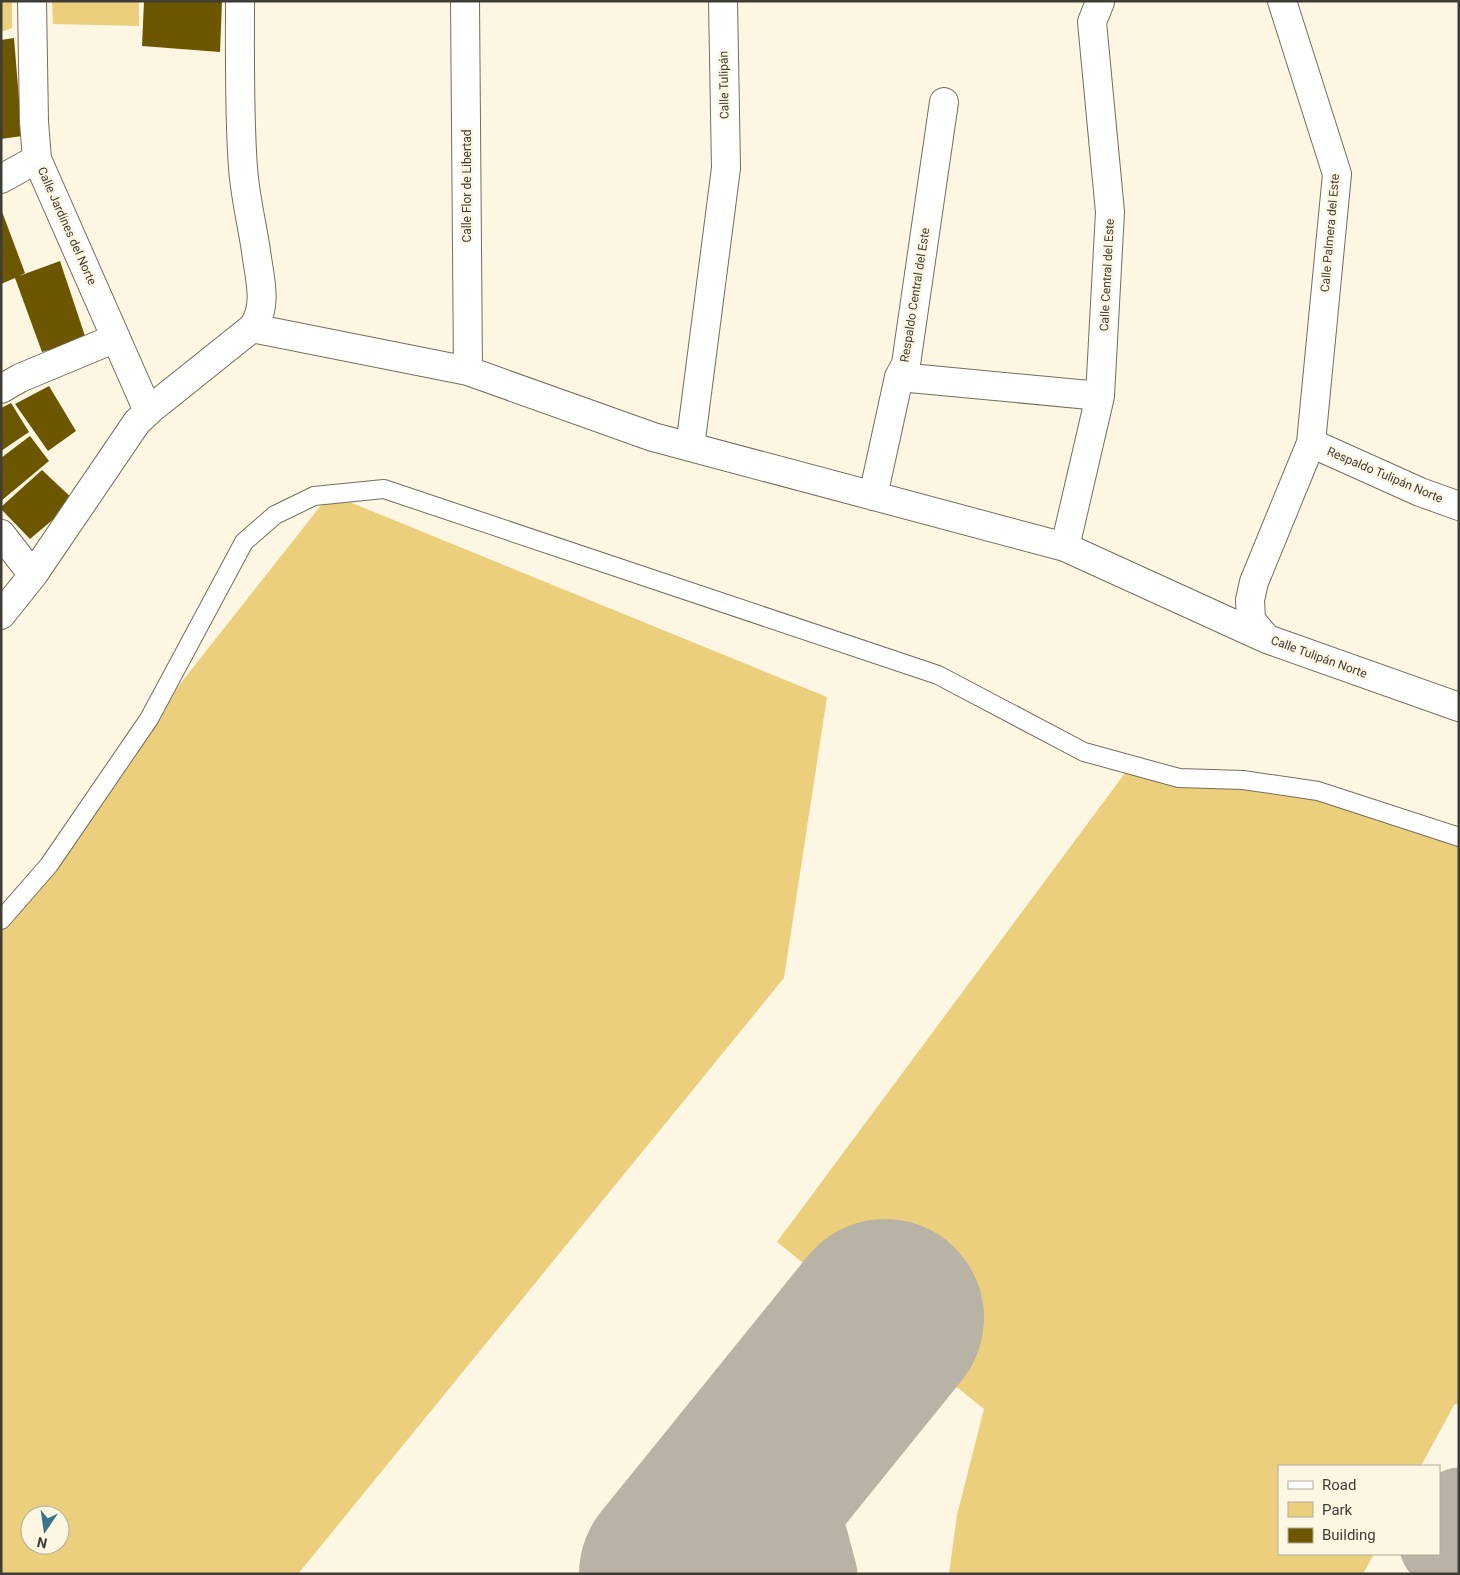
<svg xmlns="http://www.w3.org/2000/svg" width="1460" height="1575" viewBox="0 0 1460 1575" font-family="Roboto,sans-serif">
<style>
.green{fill:#eccf7c;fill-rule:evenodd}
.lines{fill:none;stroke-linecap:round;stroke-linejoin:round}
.taxiway{stroke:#b8b3a4;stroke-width:79}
.runway{stroke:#b8b3a4;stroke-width:198}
.building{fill:#6d5600}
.service-casing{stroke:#746e5d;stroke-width:20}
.minor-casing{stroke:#746e5d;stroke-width:30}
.service{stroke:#fff;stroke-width:18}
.minor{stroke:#fff;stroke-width:28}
.labels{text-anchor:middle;stroke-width:5;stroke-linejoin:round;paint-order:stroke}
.street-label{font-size:12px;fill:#3f3d35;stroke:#fdf6e3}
</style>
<rect width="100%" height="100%" fill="#fdf6e3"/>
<path class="green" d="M1,1h11v27l-11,4z
M52,1h87v25l-86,-2z
M330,494l497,203 -43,281 -486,596h-297v-663zM30,1515h30v30h-30z
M1131,765l112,15 216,57v566l-5,2 -33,61h-142v88h95l-11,20h-414l8,-59 27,-106 -207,-167z"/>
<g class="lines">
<path class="taxiway" d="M783,1445l35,129
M1439,1546l20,-39"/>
<path class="runway" d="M678,1574l207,-256"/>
</g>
<path class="building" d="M144,1h78l-2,51 -78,-6z
M14,38l8,98 -21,3v-99z
M1,209l24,64 -6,3 41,-15 26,78 -44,13 -27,-74 -14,6z
M49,386l27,45 -28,20 -33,-47z
M11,403l18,29 -28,19v-43z
M30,436l19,25 -48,40v-43z
M42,470l33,31 -45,38 -29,-30v-2z"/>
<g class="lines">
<defs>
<path id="service" d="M1,920l48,-55 100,-146 95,-177 31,-27 39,-19 70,-7 554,186 146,77 95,26 64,2 75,11 141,46"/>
<path id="minor" d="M32,1l2,121 3,37 111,252
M465,1l3,370
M1282,1l55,173 -26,269 -57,139 -4,18 1,20 16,19 192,68
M944,102l-38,262 -7,13 201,19
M1,179l36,-20
M252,328l216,43 185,66 412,110 202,92
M1,389l19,-11 96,-40
M1311,443l109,49 39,14
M690,447l36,-279 -3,-167
M873,496l26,-119
M1,534l32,41
M1065,547l35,-151 10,-184 -18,-190 8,-20
M1,615l32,-40 104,-153 15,-14 100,-80c17,-21 7,-52 4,-77 -4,-27 -11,-55 -13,-83 -4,-55 -3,-111 -3,-167"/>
</defs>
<use href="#service" class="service-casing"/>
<use href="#minor" class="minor-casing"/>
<use href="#service" class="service"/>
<use href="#minor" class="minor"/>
</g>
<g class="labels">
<g class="street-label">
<text transform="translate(724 85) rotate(-91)" y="4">Calle Tulipán</text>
<text transform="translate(467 186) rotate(-90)" y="4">Calle Flor de Libertad</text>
<text transform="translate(67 226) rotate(66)" y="4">Calle Jardines del Norte</text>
<text transform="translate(1330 233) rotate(-85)" y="4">Calle Palmera del Este</text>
<text transform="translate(1107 275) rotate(-87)" y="4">Calle Central del Este</text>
<text transform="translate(915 295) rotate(-81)" y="4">Respaldo Central del Este</text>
<text transform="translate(1385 475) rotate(23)" y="4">Respaldo Tulipán Norte</text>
<text transform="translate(1319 657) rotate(20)" y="4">Calle Tulipán Norte</text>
</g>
</g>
<rect width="1460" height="1575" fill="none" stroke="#3f3d35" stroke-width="5"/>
<rect x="1278" y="1465" width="162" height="90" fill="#fdf6e3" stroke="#b1ac9d"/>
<rect x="1288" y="1481" width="25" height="8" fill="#ffffff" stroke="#b1ac9d"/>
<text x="1322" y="1490" font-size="15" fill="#3f3d35">Road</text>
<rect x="1288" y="1502" width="25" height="15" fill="#eccf7c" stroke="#b1ac9d"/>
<text x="1322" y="1515" font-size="15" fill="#3f3d35">Park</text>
<rect x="1288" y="1528" width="25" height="15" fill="#6d5600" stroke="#b1ac9d"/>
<text x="1322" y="1540" font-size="15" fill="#3f3d35">Building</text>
<g transform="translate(45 1530) rotate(193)"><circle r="24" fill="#fdf6e3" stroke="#b1ac9d"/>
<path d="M0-4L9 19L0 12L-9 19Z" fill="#38748b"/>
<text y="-8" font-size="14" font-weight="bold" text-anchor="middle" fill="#3f3d35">N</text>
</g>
</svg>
